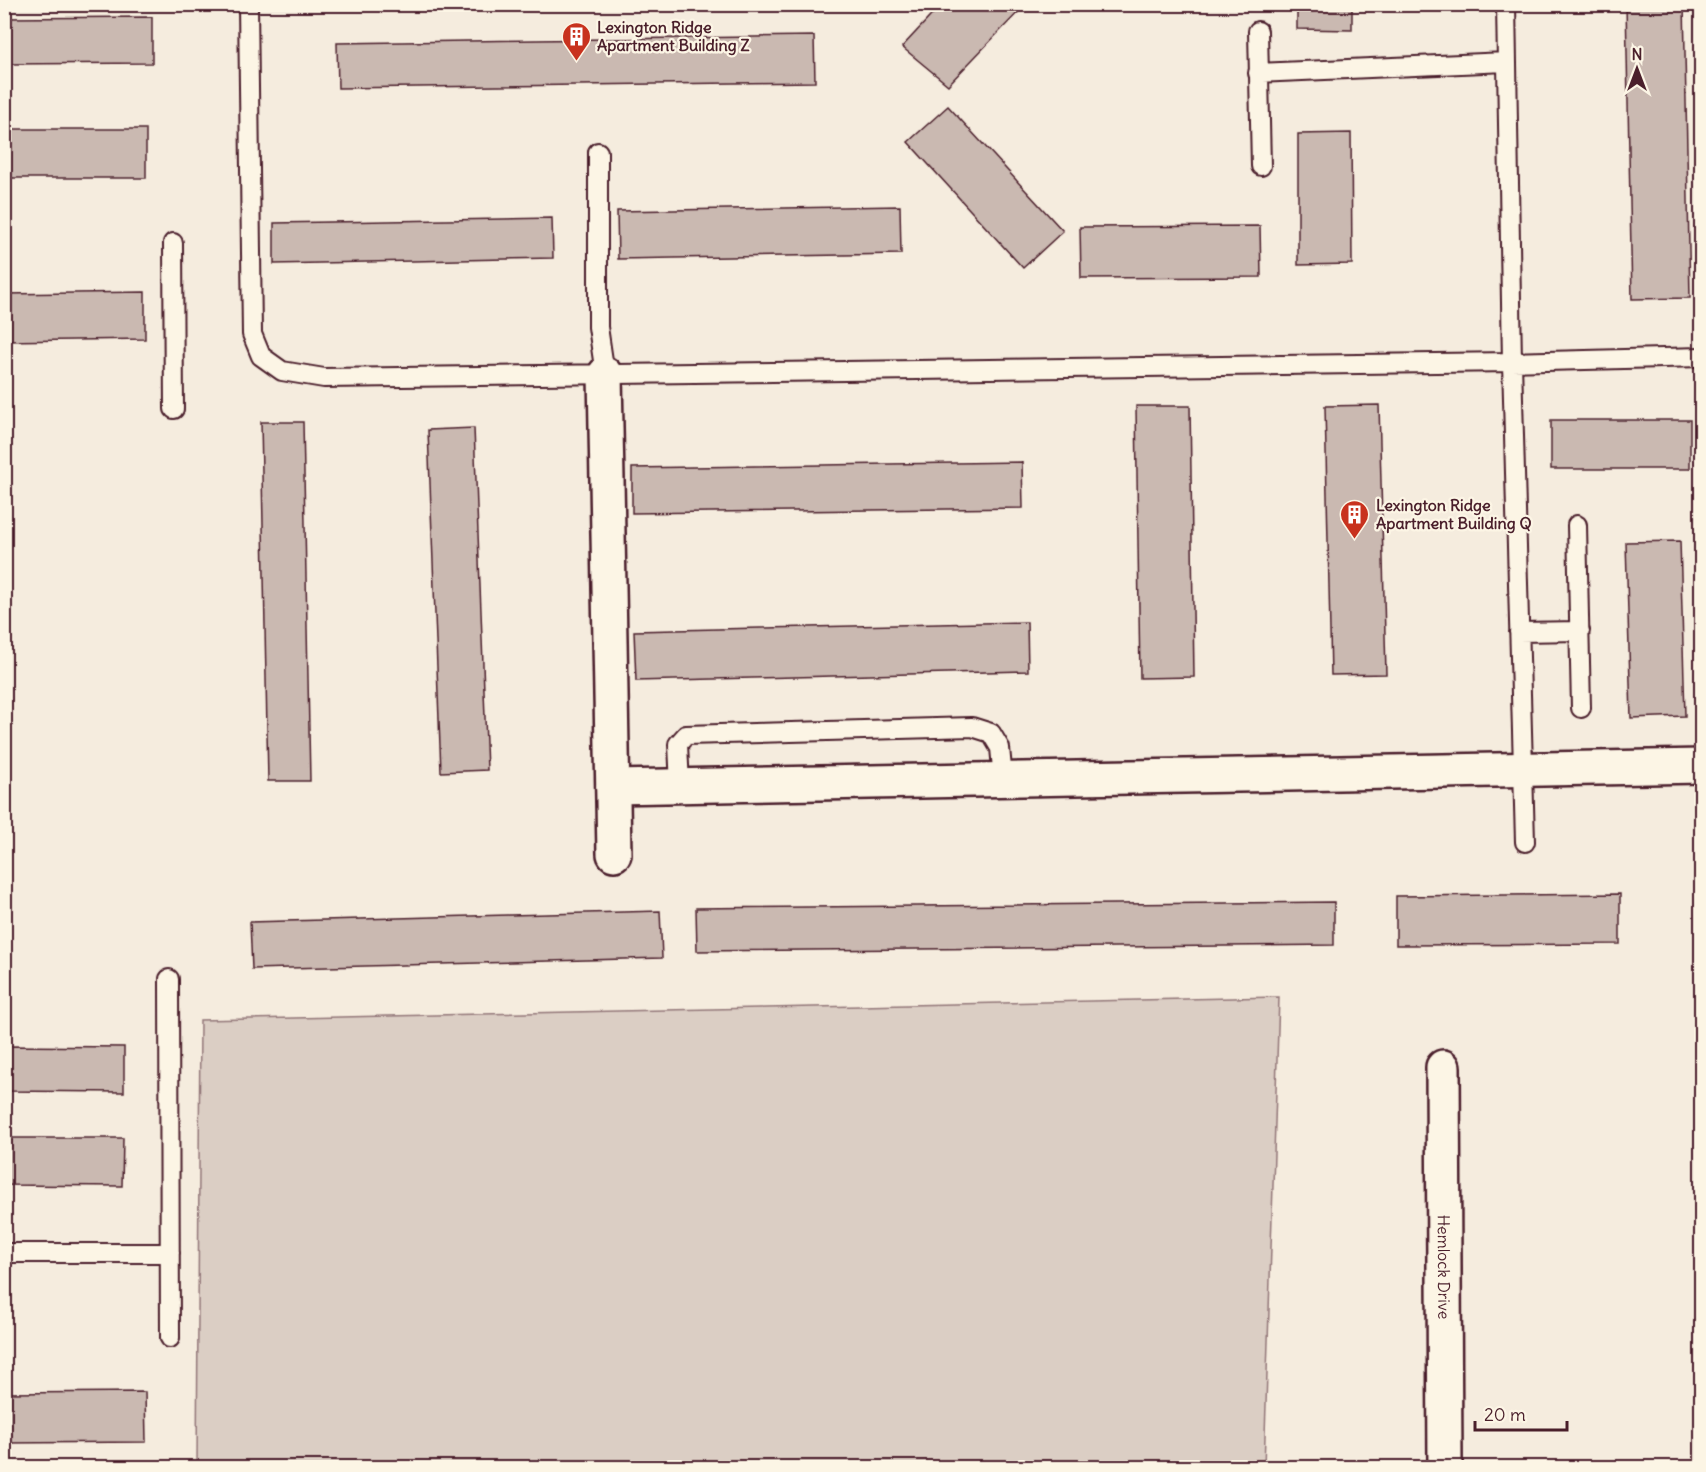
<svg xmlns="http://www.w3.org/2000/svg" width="1706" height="1472" viewBox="0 0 1706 1472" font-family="Delius,sans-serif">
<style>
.green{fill:#dbcec4;stroke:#927678;stroke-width:1.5}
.building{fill:#cab9b1;stroke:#4a1f2b;stroke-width:1.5}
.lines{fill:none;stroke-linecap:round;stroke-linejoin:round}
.service-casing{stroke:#4a1f2b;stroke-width:22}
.minor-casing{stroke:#4a1f2b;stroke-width:38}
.service{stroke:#fcf5e5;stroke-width:18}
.minor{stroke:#fcf5e5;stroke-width:33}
.labels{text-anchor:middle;stroke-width:4.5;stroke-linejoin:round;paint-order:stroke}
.poi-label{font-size:16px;font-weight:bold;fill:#4a1f2b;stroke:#fcf5e5;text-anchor:start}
.street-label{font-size:16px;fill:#4a1f2b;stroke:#fcf5e5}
</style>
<rect width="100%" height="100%" fill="#f5ecde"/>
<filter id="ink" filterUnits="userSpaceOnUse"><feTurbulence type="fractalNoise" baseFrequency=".0167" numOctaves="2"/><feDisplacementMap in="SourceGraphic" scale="12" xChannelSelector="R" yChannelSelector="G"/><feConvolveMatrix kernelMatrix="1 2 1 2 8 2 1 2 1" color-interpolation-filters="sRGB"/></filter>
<g filter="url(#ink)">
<path class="green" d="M1279,997l-15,470h-1067l3,-447z"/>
<path class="building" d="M942,4h84l-78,81 -46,-38z
M1297,4h55v26l-55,-1z
M1626,4h58l6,294 -58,1z
M152,17v46l-148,1v-46z
M814,36l1,46 -477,6 -1,-45z
M948,106l115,125 -40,37 -115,-126z
M4,129h142v49h-142z
M1351,133l1,131 -54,1v-131z
M900,206l1,48 -283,5 -1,-48z
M552,218l1,40 -279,6v-41z
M1260,226l1,51 -180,1 -1,-51z
M145,292v47l-141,2v-47z
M1379,405l7,269 -55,1 -6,-269z
M1136,406h54l4,271 -54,1z
M1551,420h139v49h-139z
M261,422h42l7,359h-42z
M474,428l13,342 -46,2 -13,-342z
M1022,462l1,46 -391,5v-45z
M1680,541l5,175 -54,2 -5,-176z
M1027,622l1,49 -392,10 -2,-50z
M1620,894v50l-224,1v-49z
M1334,902v43l-637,6 -1,-43z
M660,911l2,47 -410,11 -2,-47z
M4,1046l120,1v45l-120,-1z
M4,1138h119l-1,48 -118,-1z
M145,1392l1,50 -142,1v-50z"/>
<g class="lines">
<defs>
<path id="service" d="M248,4l4,330 9,22 21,15 42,7 1188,-16 190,-5
M1506,4l6,358 13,480
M1258,31l3,135
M1258,73l248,-11
M598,152v175l7,47
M173,243l1,166
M1577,525l4,183
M1519,632l61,-1
M680,786l-2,-42 8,-9 286,-8 19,6 9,15 3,31
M169,979l1,359
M4,1253h166"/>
<g id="minor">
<path d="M605,374l9,480"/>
<path d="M613,787l1089,-21"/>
<path id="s1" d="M1443,1067l2,401"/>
</g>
</defs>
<use href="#service" class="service-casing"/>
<use href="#minor" class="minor-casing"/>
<use href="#service" class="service"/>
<use href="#minor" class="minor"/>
</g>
</g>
<defs>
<symbol id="building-pin" viewBox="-11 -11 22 30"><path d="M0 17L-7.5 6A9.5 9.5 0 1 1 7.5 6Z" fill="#c8321e" stroke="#fcf5e5"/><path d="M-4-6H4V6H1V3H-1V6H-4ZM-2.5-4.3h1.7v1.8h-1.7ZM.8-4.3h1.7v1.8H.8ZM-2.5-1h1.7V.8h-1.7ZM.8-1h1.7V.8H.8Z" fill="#fff"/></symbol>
</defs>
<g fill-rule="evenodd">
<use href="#building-pin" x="560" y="20" width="33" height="45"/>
<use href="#building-pin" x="1338" y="498" width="33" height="45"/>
</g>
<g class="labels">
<g class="poi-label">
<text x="597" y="33">Lexington Ridge<tspan x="597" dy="18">Apartment Building Z</tspan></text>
<text x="1376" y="511">Lexington Ridge<tspan x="1376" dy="18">Apartment Building Q</tspan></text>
</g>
<g class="street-label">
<text dy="6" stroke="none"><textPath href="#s1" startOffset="200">Hemlock Drive</textPath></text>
</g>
</g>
<rect width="1706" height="1472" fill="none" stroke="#fcf5e5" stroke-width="24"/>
<rect x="12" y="12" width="1682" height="1448" fill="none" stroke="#4a1f2b" stroke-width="2" filter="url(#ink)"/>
<g transform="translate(1637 69)" stroke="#fcf5e5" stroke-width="4.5" paint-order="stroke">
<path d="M0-4.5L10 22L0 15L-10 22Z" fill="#4a1f2b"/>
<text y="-9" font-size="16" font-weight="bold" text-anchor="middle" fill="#4a1f2b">N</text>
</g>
<path d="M1475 1421v9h92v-9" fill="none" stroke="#4a1f2b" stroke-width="3"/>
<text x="1484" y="1421" font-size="18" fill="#4a1f2b" stroke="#fcf5e5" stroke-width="4.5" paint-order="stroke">20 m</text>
</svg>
